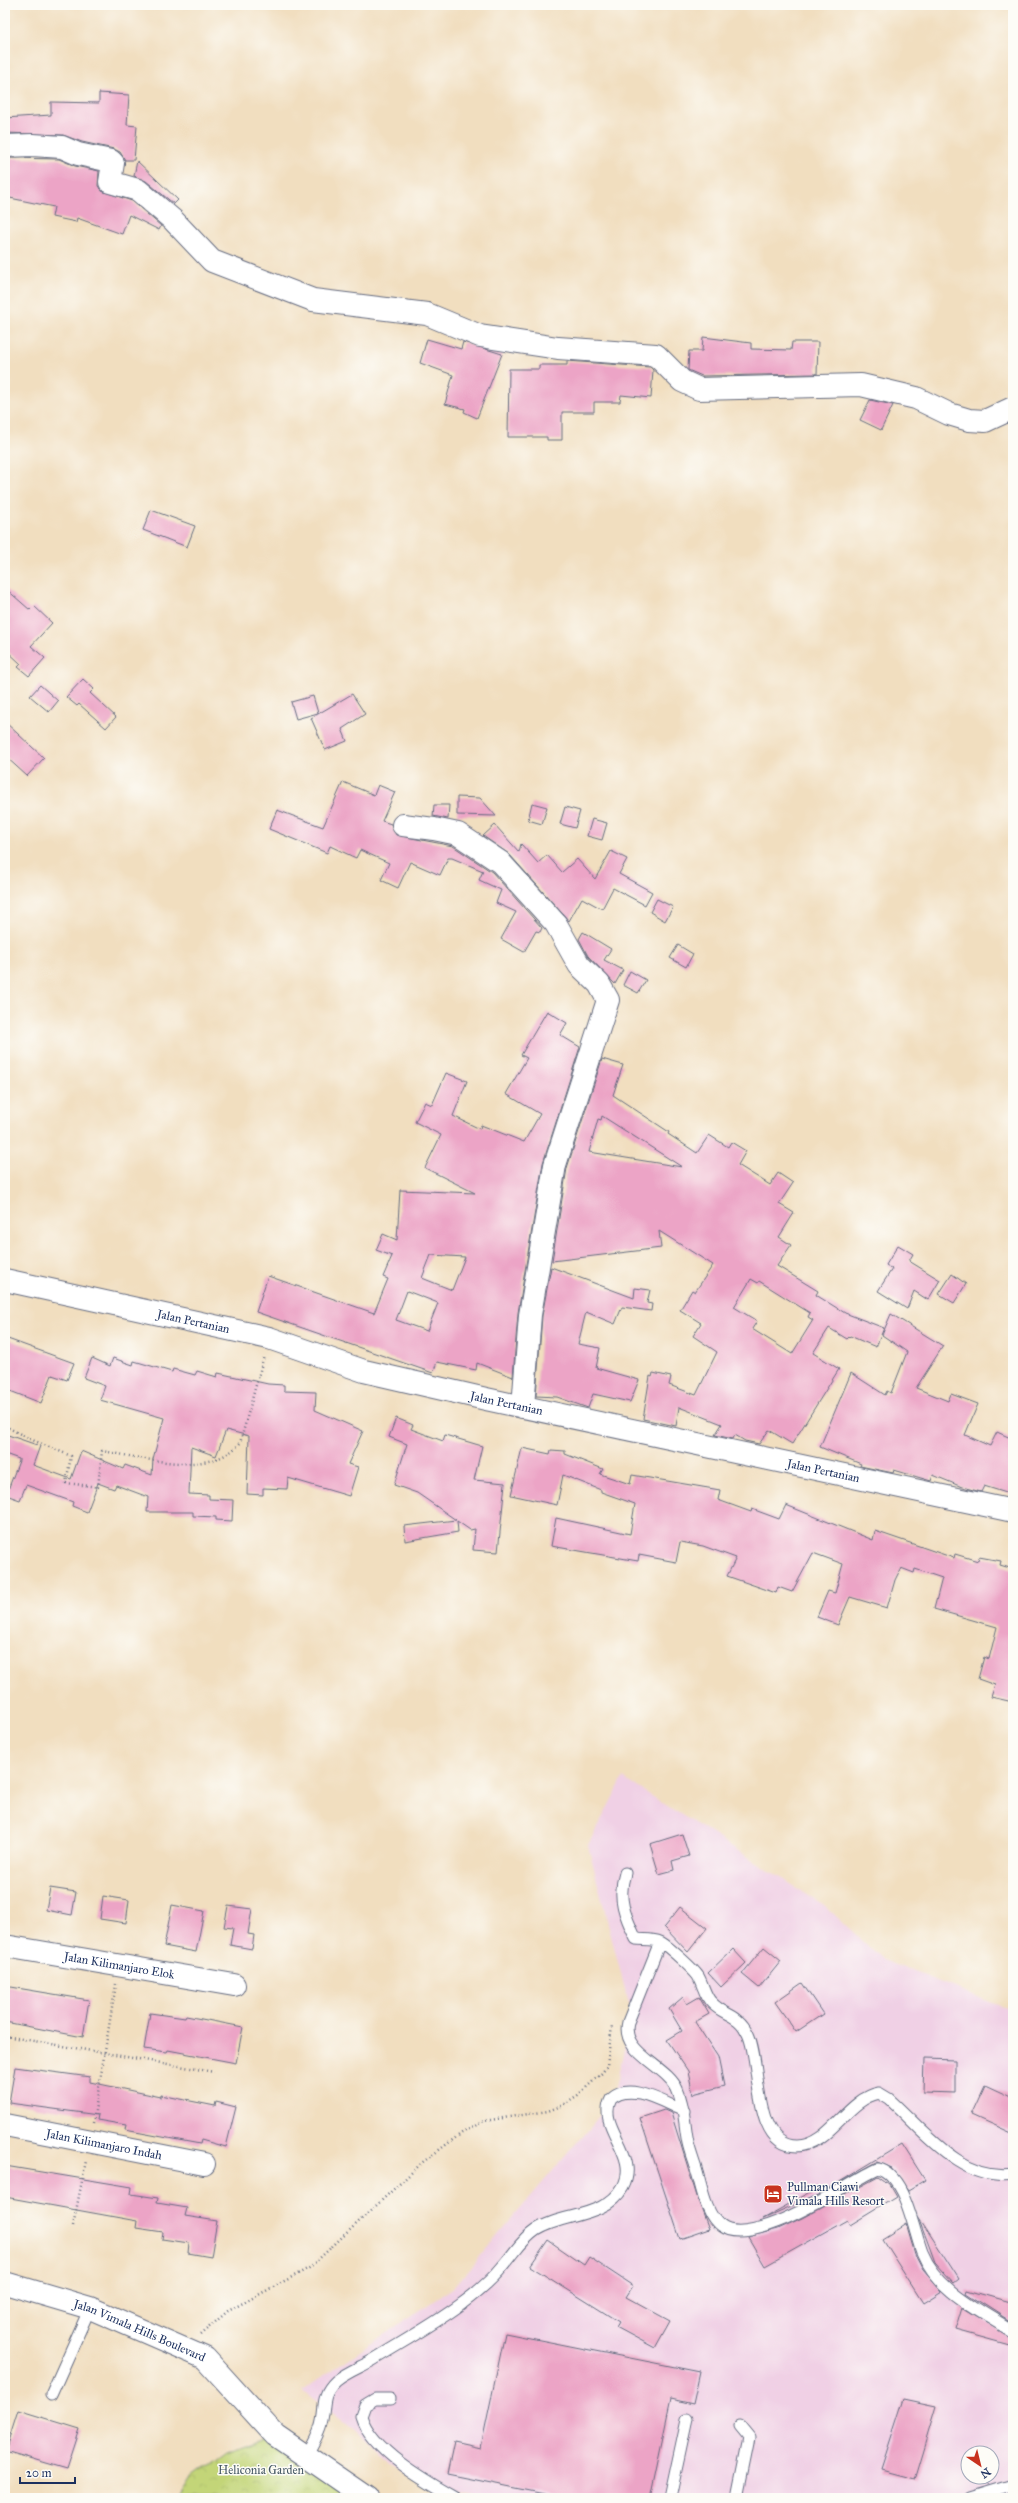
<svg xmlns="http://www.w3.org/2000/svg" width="1018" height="2503" viewBox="0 0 1018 2503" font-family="'IM FELL Great Primer',serif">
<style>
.built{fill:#f0d0e5;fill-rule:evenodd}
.park{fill:url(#park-crowns);stroke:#6f826b}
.building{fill:#eca4c6;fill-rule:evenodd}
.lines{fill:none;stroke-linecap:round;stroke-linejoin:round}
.lane-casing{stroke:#666c80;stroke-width:13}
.street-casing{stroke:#666c80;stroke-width:24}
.path{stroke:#666c80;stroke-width:2.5;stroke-dasharray:1 3;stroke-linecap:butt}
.lane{stroke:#fff;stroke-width:11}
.street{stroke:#fff;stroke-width:22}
.labels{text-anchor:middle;stroke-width:3;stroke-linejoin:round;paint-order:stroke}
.street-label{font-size:12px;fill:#1b2f5e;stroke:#fdfcf7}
.poi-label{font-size:12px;fill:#1b2f5e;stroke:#fdfcf7;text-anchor:start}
.park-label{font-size:12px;fill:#455864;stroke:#fdfcf7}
</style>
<defs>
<pattern id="park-crowns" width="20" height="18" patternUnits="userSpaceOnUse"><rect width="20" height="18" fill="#c3d578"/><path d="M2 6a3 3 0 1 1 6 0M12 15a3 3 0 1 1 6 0" fill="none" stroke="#a7b76a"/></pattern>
</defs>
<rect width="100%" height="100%" fill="#fdfcf7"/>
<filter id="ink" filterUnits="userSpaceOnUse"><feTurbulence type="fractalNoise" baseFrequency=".025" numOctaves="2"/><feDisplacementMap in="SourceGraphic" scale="8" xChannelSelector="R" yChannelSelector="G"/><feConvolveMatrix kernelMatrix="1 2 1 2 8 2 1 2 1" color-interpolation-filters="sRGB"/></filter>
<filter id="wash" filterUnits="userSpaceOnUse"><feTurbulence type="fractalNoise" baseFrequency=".012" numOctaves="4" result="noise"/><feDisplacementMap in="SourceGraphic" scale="16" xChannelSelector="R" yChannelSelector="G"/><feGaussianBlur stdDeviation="0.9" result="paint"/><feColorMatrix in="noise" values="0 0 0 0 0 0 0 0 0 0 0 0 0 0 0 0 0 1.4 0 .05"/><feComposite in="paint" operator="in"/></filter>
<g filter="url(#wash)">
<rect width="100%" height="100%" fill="#f1debf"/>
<path class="built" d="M623,1778l201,127 59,55 130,51v487h-539l-47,-11 -124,-97 151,-103 158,-186 20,-84 -44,-172zM968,2453h24v24h-24z"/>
<path class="park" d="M268,2438l85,60h-174l13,-21 34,-25z"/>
<g id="blocks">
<path class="building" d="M99,93l30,2 -2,30 10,1 -3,34h-9l-5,-8 -6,-3 -32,-7 -19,-7 -58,-2v-15l46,-3v-13l48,1z
M5,158l54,1 16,7 24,5 -1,15 4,5 30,10 29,25 -2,4 -30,-15 -7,19 -45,-16 -1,4 -24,-5 2,-10 -49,-10z
M137,161l41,39 -4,4 -28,-23 -12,-5z
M703,337l48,6v6l40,1 1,-8h26l-1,32 -115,2 -14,-6 1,-19h13z
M427,339l34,10 2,-7 39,12 -25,64 -13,-6 1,-3 -20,-5 8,-29 -33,-12z
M567,361l83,6 3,3 -2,28 -30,-3 -1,7h-26v10h-32v28h-15v-3h-39l1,-68h30v-4h28z
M870,400l23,5 -12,25 -21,-10z
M151,510l44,16 -8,21 -44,-17z
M5,588l25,22 4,-4 18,17 -21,23 14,12 -16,18 -11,-9 3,-3 -16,-15z
M83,679l11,10 -4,4 26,24 -10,11 -27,-24 -2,2 -11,-9z
M40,685l18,16 -9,11 -19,-16z
M352,694l13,20 -23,15 5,12 -22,9 -14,-32z
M313,696l5,17 -22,6 -5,-17z
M5,722l39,36 -17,18 -22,-20z
M343,782l31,13 4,-10 17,7 -13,29 9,3 5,11 57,11 39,26 50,56 -2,4 -4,-1 -12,21 -23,-13 15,-27 -20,-9 5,-13 -22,-10 4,-9 -31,-13h-4l-8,17 -30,-13 -12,26 -17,-8 8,-17 -29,-13 -4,8 -26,-12 -3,7 -58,-24 8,-19 46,17z
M457,797l23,1 16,18 -39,-1z
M532,803l15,4 -5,17 -14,-4z
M434,805h15l-1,14 -15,-3z
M565,807l15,4 -5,17 -15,-4z
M592,819l15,4 -5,17 -15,-4z
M495,825l24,27 2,-8 17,19 9,-8 15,17 15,-13 18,20 16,-28 16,8 -8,15 33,18 -7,13 -32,-17 -11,21 -20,-11 -13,23 -60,-67 -26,-18z
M657,899l16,8 -8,14 -15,-9z
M583,932l28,17 -7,11 19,10 -8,14 -27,-28 -9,-17z
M678,945l15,9 -7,13 -16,-9z
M630,971l16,9 -8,13 -15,-8z
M547,1011l20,12 -7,12 20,12 -37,116 -25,150 -5,64 -36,-14 -1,7 -39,-8 -4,11 -177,-61 12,-36 106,37 14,-34 -5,-2 9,-21 -16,-6 7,-16 14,6 3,-50 75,3 -50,-25 16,-33 -26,-13 10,-20 7,3 14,-32 21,8 -14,35 27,13 1,-4 43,17 16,-28 -34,-20 21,-36 -6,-3zM431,1255l34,2 -13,33 -30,-12zM407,1291l31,12 -11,28 -31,-11z
M602,1059l21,6 -10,30 56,37 -1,2 29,19 12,-18 19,12 3,-5 15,9 -8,14 32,20 8,-12 15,10 -14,21 15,9 -15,24 12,8 -14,21 41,25 -2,4 29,18 39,15 -8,19 -26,-11 -3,3 -18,-11 -16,25 26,16 -47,75 -23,-14 -10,14 -14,-3 -10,-6 -2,4 -18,-4 7,-11 -43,-17 -3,19 -33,-7 7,-43 2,1 1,-4 18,4 -2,8 27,10 21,-43 -24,-16 8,-13 -21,-13 12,-20 3,2 18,-27 -54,-34 2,17 -109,13 15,-93zM602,1116l80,51 -93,-15 9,-33 3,1zM751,1279l7,4 1,-2 51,32 -2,4 5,3 -21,34 -40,-25 5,-8 -23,-14z
M898,1245l15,9 -4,7 31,19 -12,20 -14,-9 -7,18 -29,-18 14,-22 -6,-4z
M551,1267l83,31 1,-10 15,2 -3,13 5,1 -1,7 -29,-4 -7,17 -29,-12 -8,32 22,4 -4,20 43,12 -9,22 -37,-8 -5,14 -31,-11 -21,-1 6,-80z
M952,1274l14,10 -12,19 -15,-9z
M891,1314l52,32 -27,42 32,13 3,-7 27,10 -13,31 25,11 7,-14 16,7v56l-29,-9 -3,6 -19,-5 -29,-12 -2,6 -37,-11 -1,3 -33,-7 1,-2 -41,-17 31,-74 34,22 2,-4 4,2 16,-41 -25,-17z
M5,1338l69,25 -7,17 -15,-5 -11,28 -36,-14z
M92,1358l18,8 3,-8 20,7 1,-4 38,11 1,-3 22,6 2,-4 20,6 1,-4 50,11 16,1v6l32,1 -1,18 48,21 -15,33 10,3 -9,29 -61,-18 -1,11 -24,-1v7l-16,-1 2,-58 -23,-6 -10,26 -25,-9 -2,47 20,1v4l24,1 -1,21 -16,-1v-3l-23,-1v-4h-46l1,-15 -32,-12 -2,4 -16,-6 -11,29 -15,-6 1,-4 -47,-17 -6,15 -14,-5 13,-34v-2l-14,-5v-20l35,12 -7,19 38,14 10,-28 42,18 2,-4 27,10 1,-16 11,-41 -64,-18 5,-14 -21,-8z
M396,1418l17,7 -2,4 32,12 2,-6 37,11 -8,34 31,3 -7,69 -25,-2 2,-21 -5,1 -13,-9 1,11 -53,9 -1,-15 52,-6 -39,-27 -23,-8 13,-41 -18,-7z
M522,1448l28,6 1,-4 14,1v3l38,15 -3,5 30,10 2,-9 88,15 -2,10 33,12 1,-3 27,10 7,-14 87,35 2,-9 79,27 1,-4 23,7 1,-4 22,4 -1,4 13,4v133l-22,-5 4,-12 -17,-6 6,-22 5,2 8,-32 -63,-18 8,-31 -27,-9 -1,4 -13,-5 -6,12 -8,28 -37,-11 -12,28 -21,-8 11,-26 7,2 8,-29 -30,-11 -21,39 -14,-5 -2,6 -49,-17 9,-18 -33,-12 -23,-4 -4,20 -37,-7 -1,6 -87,-15 5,-28 74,16 5,-30 -34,-12v-2l-38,-15 -6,30 -46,-10z
M682,1834l7,22 -17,5 2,9 -15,4 -9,-30z
M50,1888l26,4 -4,23 -26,-5z
M103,1896l26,4 -3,23 -26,-4z
M172,1905l32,6 -8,41 -32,-6z
M228,1906l24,3 -4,25 6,1 -2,14 -22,-4 3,-17 -9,-1z
M680,1907l27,21 -19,24 -24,-25z
M764,1947l17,14 -22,27 -17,-14z
M733,1949l13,14 -25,24 -13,-14z
M802,1983l21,31 -27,18 -21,-30z
M5,1986l84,14 -6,37 -78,-15z
M683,1997l4,7 12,-7 10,17 -14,8 23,35 6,29 -31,8 -5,-23 -21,-31 15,-9 -13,-22z
M150,2013l35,5 1,-2 57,11 -7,36 -68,-13 -1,2 -23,-3z
M924,2059l31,1v33l-32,-1z
M15,2067l75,10v5l71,15v-2l54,11 1,-4 20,5 -10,40 -25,-7 -1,4 -75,-14 1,-5 -29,-5 1,-5 -89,-12z
M985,2085l28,13v36l-42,-19z
M664,2110l7,3 28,90 10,26 -29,10 -40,-121z
M902,2144l23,36 -17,10 -16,-22 -15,-6 -49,27z
M5,2166l127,21 -1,7 27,4 -1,5 30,5 -2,8 32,5 -6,36 -23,-4 1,-10 -27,-4 1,-7 -27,-4 1,-7 -132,-24z
M878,2177l11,8 7,12 -46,28 -3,-5 -82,46 -17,-29 30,-8 24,-11z
M818,2188l3,5 -59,26z
M918,2216l41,63 -5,4 -19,-21z
M906,2224l9,30 8,15 19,22 -19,12 -41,-64z
M548,2240l36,25 5,-8 44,29 -7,11 44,24 -15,27 -39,-21 3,-5 -89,-56z
M967,2290l46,13v20l-47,-30z
M962,2307l51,31v8l-58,-16z
M505,2333l195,39 -7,32 -22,-5 -21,99h-85l-118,-24 7,-33 27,6z
M904,2399l33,7 -22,73 -34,-9z
M18,2410l62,19 -13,40 -62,-18z"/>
</g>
</g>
<g filter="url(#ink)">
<use href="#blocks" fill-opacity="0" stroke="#666c80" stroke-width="1"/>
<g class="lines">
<defs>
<path id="lane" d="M625,1873c-8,25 0,43 11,66 7,1 17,0 24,3 7,3 34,28 38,34 5,8 7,21 14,27 12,13 26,10 36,31 14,29 3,112 49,112 32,0 50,-47 82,-53l10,6c35,31 71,82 124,75
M660,1942l-32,80c-8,31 38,43 49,67 8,17 7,36 11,54 2,9 6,19 9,29 5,17 9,43 24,54 31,24 126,-43 157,-57 27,5 35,60 44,83 15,38 58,58 91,79
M51,2395l39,-87
M390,2399h-15l-10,6 -4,11c10,34 65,65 95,82
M306,2456c5,-9 11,-19 14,-28 7,-20 -1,-31 16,-47 11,-9 25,-14 37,-21 29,-18 60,-35 87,-55 15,-11 32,-25 43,-39 11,-12 18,-26 33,-36 26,-17 70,-12 87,-43 18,-33 -27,-60 -12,-88 20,-18 53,4 73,12
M670,2498l17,-79
M737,2498l11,-54 1,-7 -9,-11
M970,2498l43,-13"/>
<g id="street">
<path d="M5,146l28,-1 29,2 16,7 33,7 2,2 -3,19 28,8 35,30 39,41 101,39 114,14 53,22 78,12 98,7 26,26 17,8 162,-4 55,13 33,16 20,6 16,1 28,-13"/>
<path d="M403,825l31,4 24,5 42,28 56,62 23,41 20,19 9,16 -53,165 -25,150 -7,92"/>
<path id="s1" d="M5,1280l264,58 95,33 122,28 527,112"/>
<path id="s2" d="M5,1946l229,39"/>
<path id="s3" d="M5,2125l199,39"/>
<path id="s4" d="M5,2283l85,25 115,50 70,77 92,63"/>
</g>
</defs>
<use href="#lane" class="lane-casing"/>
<use href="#street" class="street-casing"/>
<path class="path" d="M5,1426l25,13 41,17 -5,27 32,4 4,-36c40,6 108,28 138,-8l24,-87
M5,2036l209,36
M93,2123l23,-139
M73,2226l13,-65
M200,2335l28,-24 81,-43 114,-106 39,-29 22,-12 64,-10 13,-5 17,-11 24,-22 5,-7 5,-40"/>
<use href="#lane" class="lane"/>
<use href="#street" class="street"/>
</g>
</g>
<defs>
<symbol id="hotel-square" viewBox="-11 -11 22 22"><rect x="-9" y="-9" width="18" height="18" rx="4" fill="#c8321e" stroke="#fdfcf7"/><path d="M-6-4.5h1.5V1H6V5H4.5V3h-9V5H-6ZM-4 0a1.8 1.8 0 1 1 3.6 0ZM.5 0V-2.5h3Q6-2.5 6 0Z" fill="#fff"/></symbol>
</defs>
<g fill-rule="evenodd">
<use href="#hotel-square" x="762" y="2183" width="22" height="22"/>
</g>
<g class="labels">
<g class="street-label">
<text dy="4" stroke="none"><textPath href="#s1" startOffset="193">Jalan Pertanian</textPath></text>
<text dy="4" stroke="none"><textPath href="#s1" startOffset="517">Jalan Pertanian</textPath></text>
<text dy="4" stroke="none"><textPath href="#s1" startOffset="841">Jalan Pertanian</textPath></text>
<text dy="4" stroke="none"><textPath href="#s2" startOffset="116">Jalan Kilimanjaro Elok</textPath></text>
<text dy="4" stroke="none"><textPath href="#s3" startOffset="101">Jalan Kilimanjaro Indah</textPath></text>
<text dy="4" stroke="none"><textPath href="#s4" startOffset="143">Jalan Vimala Hills Boulevard</textPath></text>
</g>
<g class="poi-label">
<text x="787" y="2191">Pullman Ciawi<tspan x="787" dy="14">Vimala Hills Resort</tspan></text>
</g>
<g class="park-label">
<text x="261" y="2474">Heliconia Garden</text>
</g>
</g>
<rect width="1018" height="2503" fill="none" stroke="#fdfcf7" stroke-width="20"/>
<g transform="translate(980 2465) rotate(145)"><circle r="19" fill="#fdfcf7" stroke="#a3aaba"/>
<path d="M0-3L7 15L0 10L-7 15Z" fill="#c8321e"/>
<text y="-6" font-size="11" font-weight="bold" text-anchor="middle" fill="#1b2f5e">N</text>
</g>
<path d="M20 2477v6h55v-6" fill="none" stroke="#1b2f5e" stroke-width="2"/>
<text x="26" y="2477" font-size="12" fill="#1b2f5e" stroke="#fdfcf7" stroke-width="3" paint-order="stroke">20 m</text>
</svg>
